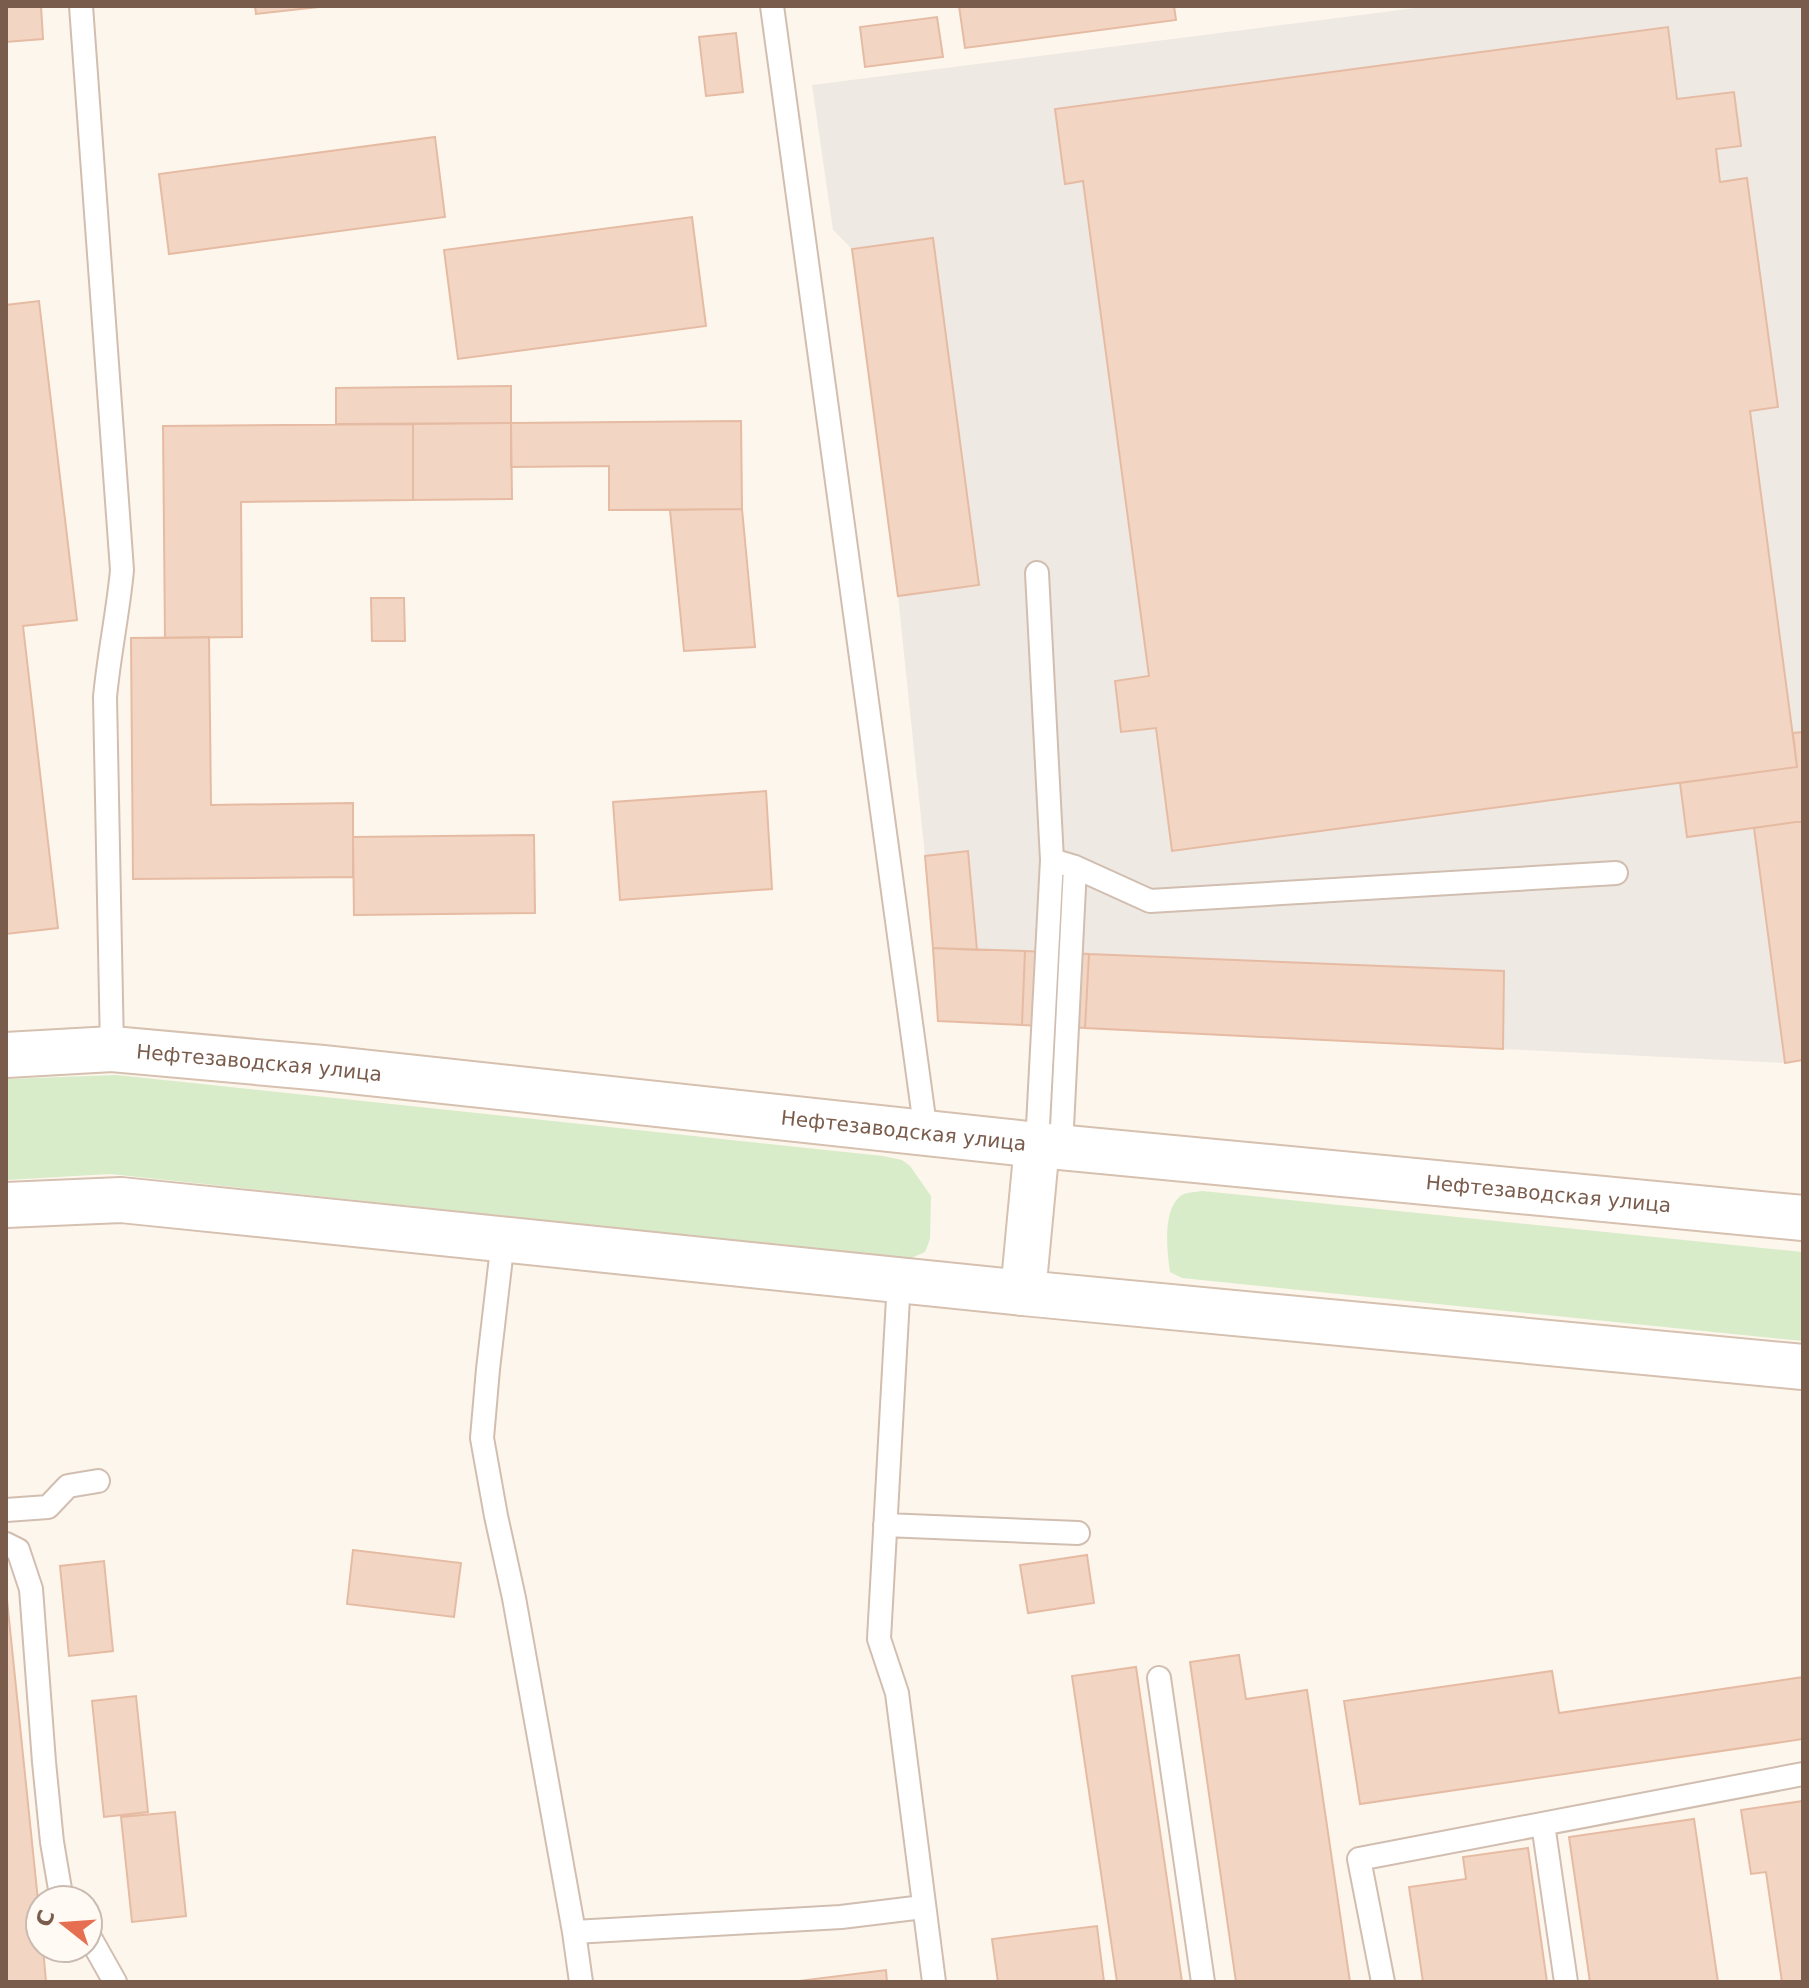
<svg xmlns="http://www.w3.org/2000/svg" width="1809" height="1988" viewBox="0 0 1809 1988" font-family="'DejaVu Sans',sans-serif">
<style>
.industrial{fill:#efe9e4}
.green{fill:#d8ecc9}
.building{fill:#f3d5c3;stroke:#e6bba3;stroke-width:2}
.lines{fill:none;stroke-linecap:round;stroke-linejoin:round}
.lane-casing{stroke:#d1beb0;stroke-width:26}
.secondary-casing{stroke:#d6c0b0;stroke-width:48}
.lane{stroke:#fff;stroke-width:22}
.secondary{stroke:#fff;stroke-width:44}
.labels{text-anchor:middle;stroke-width:6;stroke-linejoin:round;paint-order:stroke}
.street-label{font-size:20px;fill:#7a5c4d;stroke:#fffaf3}
</style>
<rect width="100%" height="100%" fill="#fdf6ec"/>
<path class="industrial" d="M1431,6h372v1054l-18,3 -847,-42 -13,-165 -27,-260 -46,-347 -19,-19 -21,-145z"/>
<path class="green" d="M117,1075l766,81 19,4 8,6 21,30 -1,43 -5,13 -16,7 -799,-85 -104,6v-101z
M1202,1191l601,61v89l-621,-63 -12,-6c-3,-21 -8,-64 12,-77 5,-3 14,-3 20,-4z"/>
<path class="building" d="M6,6h35l2,33 -37,3z
M255,6h73l-72,8z
M959,6h215l2,14 -211,28z
M937,17l6,40 -78,10 -5,-40z
M1668,27l9,72 57,-7 7,54 -25,3 4,33 27,-4 31,229 -28,4 47,356 -625,84 -16,-123 -35,4 -6,-51 34,-5 -66,-495 -18,3 -10,-75z
M736,33l7,59 -37,4 -7,-59z
M435,137l10,80 -276,37 -10,-80z
M692,217l14,109 -248,33 -14,-109z
M933,238l46,347 -81,11 -46,-347z
M39,301l38,319 -54,6 35,302 -52,6v-629z
M511,386v37l-175,1v-36z
M741,421l1,88 -133,1v-44l-98,1v-44z
M511,423l1,76 -99,1v-76z
M413,424v76l-172,2 1,135 -77,1 -2,-212z
M742,509l13,138 -71,4 -14,-141z
M371,598h33l1,43h-33z
M209,637l2,168 142,-2v74l-220,2 -2,-241z
M1803,732v89l-116,16 -7,-54 117,-16 -4,-34z
M766,791l6,98 -152,11 -7,-98z
M1803,821v239l-18,3 -31,-235z
M534,835l1,78 -181,2 -1,-78z
M968,851l9,99 -44,-2 -8,-92z
M933,948l92,3 -3,74 -84,-4z
M1025,951l64,3 -4,74 -63,-3z
M1089,954l415,17 -1,78 -418,-21z
M353,1550l108,13 -7,54 -107,-13z
M1087,1555l7,48 -66,10 -8,-48z
M104,1561l9,90 -44,5 -9,-90z
M6,1590l34,330v28h3l3,34h-40z
M1239,1655l7,44 61,-9 43,292h-114l-46,-320z
M1136,1667l46,315h-65l-45,-306z
M1552,1671l7,42 244,-36v62l-443,65 -16,-103z
M136,1696l12,116 -44,5 -12,-116z
M1803,1801v181h-21l-16,-110 -15,2 -10,-64z
M175,1812l11,104 -54,6 -11,-105z
M1694,1819l24,163h-128l-21,-145z
M1528,1848l19,134h-124l-14,-95 57,-8 -3,-22z
M1097,1926l7,56h-106l-6,-43z
M886,1970l1,12h-96z"/>
<g class="lines">
<defs>
<path id="lane" d="M81,6l41,564c-4,43 -13,84 -17,127l7,352
M772,6l154,1127
M1037,573l15,287 -15,285
M1052,860l23,7 75,34 466,-28
M1061,1147l14,-280
M503,1240l-15,129 -6,69 14,78 18,82 60,334 267,-15 82,-10
M899,1280l-20,359 18,54 37,289
M6,1510l42,-3 20,-21 30,-5
M885,1525l193,8
M6,1544l12,6 13,39 13,173 8,80 9,53 4,5
M1159,1678l44,304
M1543,1824l23,158
M574,1932l7,50
M88,1934l27,48
M1383,1982l-24,-123 444,-85"/>
<g id="secondary">
<path id="s1" d="M6,1055l106,-6 211,19 714,77 766,73"/>
<path d="M6,1205l115,-5 902,93 780,74"/>
<path d="M1023,1293l14,-148"/>
</g>
</defs>
<use href="#lane" class="lane-casing"/>
<use href="#secondary" class="secondary-casing"/>
<use href="#lane" class="lane"/>
<use href="#secondary" class="secondary"/>
</g>
<g class="labels">
<g class="street-label">
<text dy="7" stroke="none"><textPath href="#s1" startOffset="254">Нефтезаводская улица</textPath></text>
<text dy="7" stroke="none"><textPath href="#s1" startOffset="902">Нефтезаводская улица</textPath></text>
<text dy="7" stroke="none"><textPath href="#s1" startOffset="1550">Нефтезаводская улица</textPath></text>
</g>
</g>
<rect width="1809" height="1988" fill="none" stroke="#7a5c4d" stroke-width="16"/>
<g transform="translate(64 1924) rotate(287)"><circle r="38" fill="#fffaf3" stroke="#cabbb1" stroke-width="2"/>
<path d="M0-6L14 30L0 20L-14 30Z" fill="#e76f51"/>
<text y="-12" font-size="22" font-weight="bold" text-anchor="middle" fill="#7a5c4d">С</text>
</g>
</svg>
